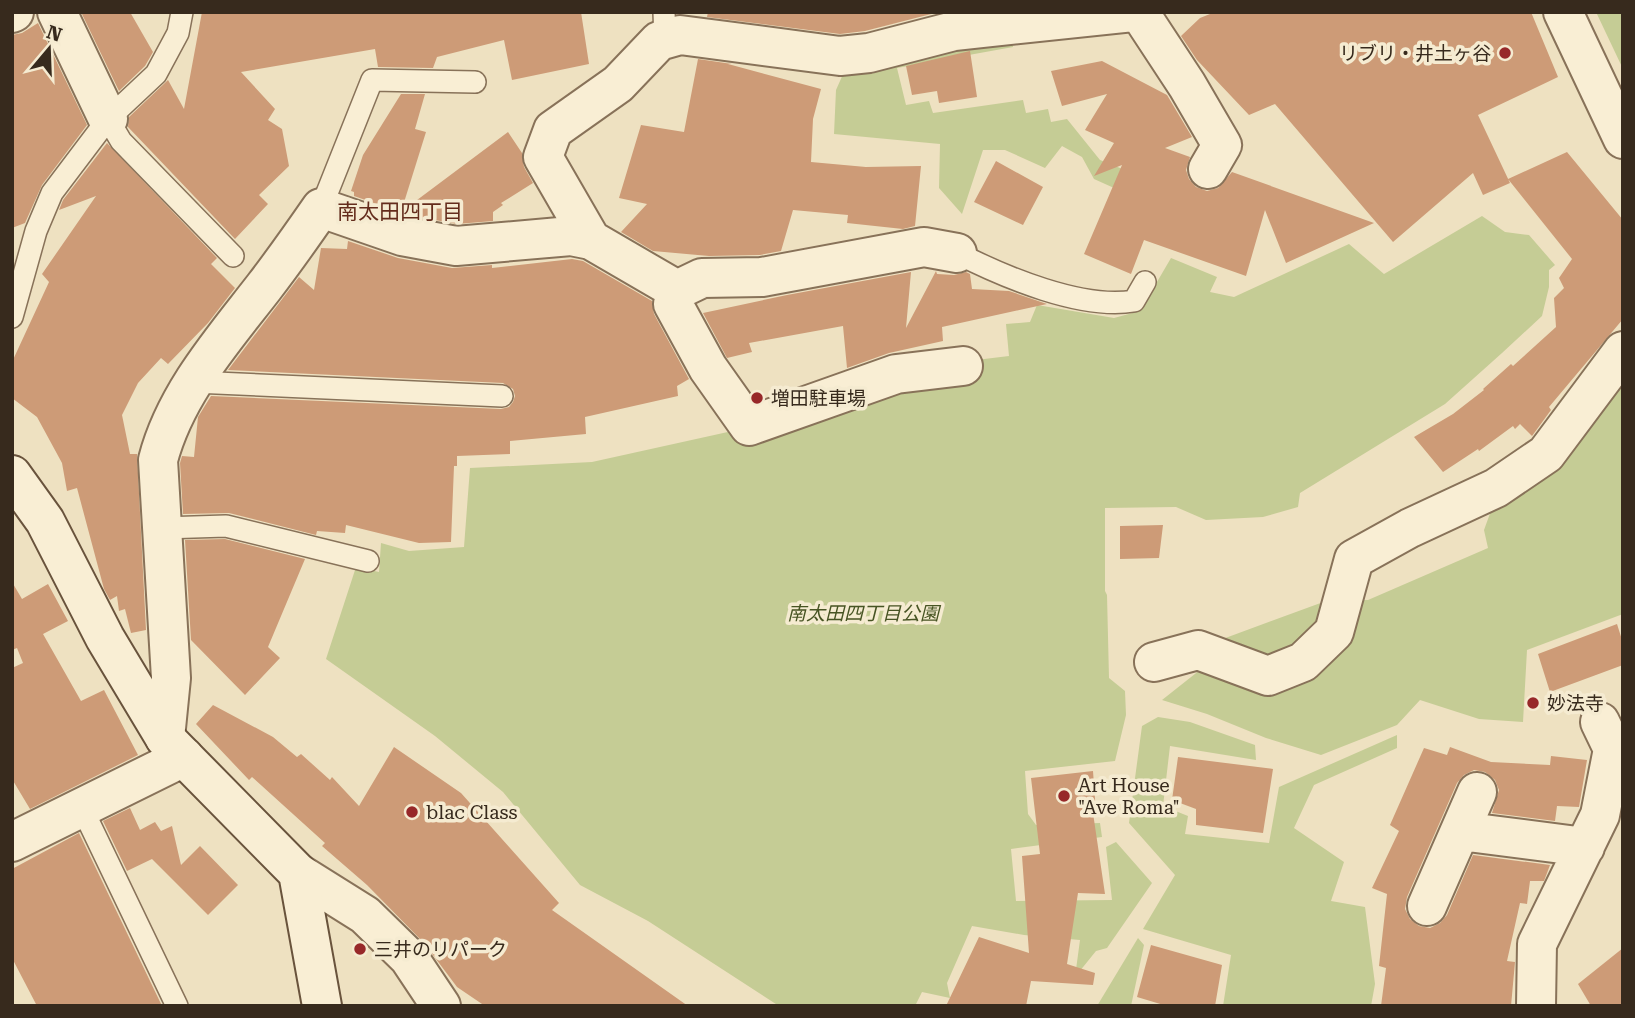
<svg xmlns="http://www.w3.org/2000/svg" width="1635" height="1018" viewBox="0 0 1635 1018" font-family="'Roboto Serif','Noto Sans JP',serif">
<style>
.green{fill:#c5cc95}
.building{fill:#cd9b77}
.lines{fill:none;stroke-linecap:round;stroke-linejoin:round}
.lane-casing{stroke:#887259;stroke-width:24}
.street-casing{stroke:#887259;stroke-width:42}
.secondary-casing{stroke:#69533c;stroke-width:42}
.lane{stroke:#f9eed4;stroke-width:21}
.street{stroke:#f9eed4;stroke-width:38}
.secondary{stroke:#f9eed4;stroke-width:38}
.poi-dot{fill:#972829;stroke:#f5ebd1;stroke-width:2.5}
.labels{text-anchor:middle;stroke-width:7;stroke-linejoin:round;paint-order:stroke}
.poi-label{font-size:19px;fill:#372a1d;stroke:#f5ebd1;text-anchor:start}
.park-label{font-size:19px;font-style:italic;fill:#475423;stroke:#f5ebd1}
.neighbourhood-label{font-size:21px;fill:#642c1c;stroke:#f5ebd1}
</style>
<rect width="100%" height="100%" fill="#eee1c1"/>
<path class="green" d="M1596,12h27v57z
M1011,35l2,12 -116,21 9,37 23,-4 4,12 90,-13 3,13 22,-4 3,13 16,-3 33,41 80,32 -8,22 -78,-35 -12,-22 -20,-11 -17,22 -40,-18h-22l-21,64 -23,-26 1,-44 -106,-10 2,-44 12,-27z
M1482,216l23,16 24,3 26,30 -6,5v17l-7,29 -40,37 -57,51 -145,89 -2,14 -35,10 -57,3 -30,-13 -71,1v83l2,4 2,83 16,13 1,24 -11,46 -90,10 3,43 8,11 64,-2 2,14 -91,12 5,52 96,-1 -6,-53 10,-5 36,41 -45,65 -11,3 -21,26 5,-37 -56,-5 -52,-9 -25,57 3,15 -28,-6 -7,14h-136l-131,-85 -68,-36 -77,-93 -68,-56 -109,-77 30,-92 23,5 2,-29 28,8 55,-4 6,-79 122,-6 277,-61 7,2 9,-19 91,-24 33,-4 -3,-32 24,-2 7,-17 77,13 26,-7 31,-53 46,19 -7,15 24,5 115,-53 35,30z
M1623,381v233l-96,36 -4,72 -44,-3 -59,-19 -23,25 -76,30 -55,-17 -59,-24 -45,-14 43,-34 15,-26 106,-39 42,-1 120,-52 -4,-18 12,-33z
M1158,717l32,5 65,23 1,15 -86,-14 -7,60 25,10 -3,18 84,9 10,-56 118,-52v13l-83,37 -20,43 50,34 -13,39 34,6 10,77 -4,22h-148l8,-51 -88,-26 32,-54 -46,-52 13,-97z
M1138,938l6,7 -13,61h-34z"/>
<path class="building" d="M81,12h49l23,40 -8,14 -26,25z
M202,12h379l8,52 -77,16 -8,-40 -67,17 -4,11 -55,-1 -3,-18 -134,23 34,37 -7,11 14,9 7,37 -30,29 9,9 -33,35 -107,-112 1,-10 39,-37 16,29z
M708,12h231l-74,19 -25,3 -133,-17z
M1215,12h316l27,65 -80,38 32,68 -27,12 -10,-22 -80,69 -118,-138 -26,11 -52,-55 -16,-24 19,-18z
M38,23l49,102 -45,60 -17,38 -13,5v-193l10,-2z
M970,51l7,46 -38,6 -2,-12 -25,4 -6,-29z
M698,59l34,5h-4l93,25 -8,30 -2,43 55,5 55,-1 -6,60 -12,3 -56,-6 1,-8 -55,-5 -12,41 -21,4 -51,1 -56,-5 -32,-19 26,-28 -28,-6 22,-73 43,7z
M1102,61l65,34 25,42 -27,11 25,9 -4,13 3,9 7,8 11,4 11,-3 14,-16 142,51 -88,40 -21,-53 -19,66 -102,-36 -13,34 -47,-20 38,-89 -28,11 20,-33 -29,-13 22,-36 -45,12 -11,-35z
M401,94h24l-10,35 11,3 -25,80 107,-80 14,21 2,14 9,16 -32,20 2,2 -10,7v9l-36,3 -49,-9 -54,-19v-4l-3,-1 12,-36z
M107,143l110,115 -6,6 24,24 -27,35 -40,41 -7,-6 -23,25 -16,32 8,39h7l9,176 -15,3 -6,-24 -6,2 -2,-15 -7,4 -6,-11 -27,-101 -10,3 -5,-28 -25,-46 -25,-19v-36l37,-80 -7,-8 54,-78 -37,14 4,-10z
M1567,152l56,68v99l-74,88 2,3 -19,26 -12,-12 -5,5 -2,-3 -34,25 -1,-2 -35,23 -29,-35 39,-23 31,-24 -1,-1 28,-25 2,2 43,-39 -2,-29 10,-10 -5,-10 13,-19 -64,-80z
M996,161l47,26 -20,38 -49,-23z
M348,241l50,17 54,10 40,-3v3l80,-9 11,2 69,40 2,13 35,65 -12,7 1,10 -93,21 1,17 -76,7v13l-53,2v10h-3l-3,76 -32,1 -73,-18 -1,8 -28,-2 -1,4 -87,-22 -46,1 -3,-51 2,-7 12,1 4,-40 13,-21 290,13 8,-2 4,-5 2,-6 -2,-7 -10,-6 -275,-13 71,-93 15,13 7,-42 26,1z
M936,271l1,3 17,1 12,-3 4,2 2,15 37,2 38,13 -105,23 1,14 -54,12 -42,15 -4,-42 -94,17 3,9 -25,6 -24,-45 84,-18 124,-23 -5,56z
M1163,525l-4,33 -39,1v-33z
M225,539l80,20 -37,88 12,11 -35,37 -54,-55 -6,-100z
M12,582l10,17 26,-15 20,37 -25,13 38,67 23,-11 34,65 -108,54 -18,-30v-111l11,-5 -6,-15 -5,2z
M1617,624l6,19v22l-73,27 -12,-38z
M213,705l60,32 24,20 4,-3 29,26 2,-3 27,29 35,-59 67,46 98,110 -7,7 136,96h-203l-28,-19 -33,-44 -57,-58 -45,-39 3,-3 -73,-66 -3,3 -53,-56z
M1450,747l41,15 59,3 1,-9 36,4 -8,47 -22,-1 -2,15 -63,-8 7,-23 -4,-10 -10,-8 -11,-2 -10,5 -7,8 -50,114 -2,12 5,10 9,7 11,2 10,-5 7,-8 26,-60 77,10 -6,16h-14l-3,23 -7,-1 -13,58 8,1 -4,44h-130l5,-38 -7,-2 8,-72 -15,-6 27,-57 -9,-6 34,-77 23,7z
M1178,757l95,12 -10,64 -67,-8v-16l-24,-9z
M1093,771l3,42h-3l12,81 -27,-1 -11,71 28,9 -2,12 -62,-4 -5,25h-80l33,-69 50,16 -7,-97 18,-2 -9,-76z
M130,808l10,22 15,-8 6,9 11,-5 9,39 19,-19 38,39 -30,30 -56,-56 -25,12 -24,-50z
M79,833l23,48 60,125h-125l-25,-48v-89z
M1151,945l71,20 -7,41h-48l-30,-9z
M1623,948v58h-32l-13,-22z"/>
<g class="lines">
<defs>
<path id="lane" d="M664,12l1,28
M108,119l13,22 112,115
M321,208l51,-128 103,2
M957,253c47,24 125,57 177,48l11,-19
M12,317l24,-86 16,-38 56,-74 48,-45 22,-41 4,-21
M194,382l308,14
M162,528l64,-2 142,35
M82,808l95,198"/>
<path id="street" d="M57,12l51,107
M1139,12l48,73 35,60 -14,24
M1563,12l60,127
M12,13l2,-1
M591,240l-48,-83 10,-27 65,-46 41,-43 21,-6 160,21 29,-3 85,-22 179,-19
M677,290l25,-12 60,-1 162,-30 33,6
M1154,662l44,-12 70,26 35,-14 31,-30 20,-73 56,-31 86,-40 50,-34 77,-103
M165,738l6,-60 -13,-218c17,-66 65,-120 106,-173 20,-26 39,-53 57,-79l81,28 54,10 115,-10 20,4 86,50 -4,14 35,64 41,58 147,-52 67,-8
M1460,831l125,16
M12,842l172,-85
M298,873l67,42 44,43 32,48
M1427,906l50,-114
M1536,1006l1,-62 63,-129 13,-66 -13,-27"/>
<path id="secondary" d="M12,475l33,46 60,117 60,100 133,135 24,133"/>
</defs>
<use href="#lane" class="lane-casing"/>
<use href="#street" class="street-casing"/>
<use href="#secondary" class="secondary-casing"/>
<use href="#lane" class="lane"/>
<use href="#street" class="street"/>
<use href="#secondary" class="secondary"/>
</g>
<g class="poi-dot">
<circle cx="1505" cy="53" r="7"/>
<circle cx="757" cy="398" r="7"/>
<circle cx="1533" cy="703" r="7"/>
<circle cx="1064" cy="796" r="7"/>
<circle cx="412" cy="812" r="7"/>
<circle cx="360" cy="949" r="7"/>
</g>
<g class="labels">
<g class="poi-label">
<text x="1491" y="60" text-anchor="end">リブリ・井土ヶ谷</text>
<text x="771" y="405">増田駐車場</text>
<text x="1547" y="710">妙法寺</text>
<text x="1078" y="792">Art House<tspan x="1078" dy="22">"Ave Roma"</tspan></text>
<text x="426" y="819">blac Class</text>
<text x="374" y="956">三井のリパーク</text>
</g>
<g class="park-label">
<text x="863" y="620">南太田四丁目公園</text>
</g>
<g class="neighbourhood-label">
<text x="400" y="219">南太田四丁目</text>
</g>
</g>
<rect width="1635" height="1018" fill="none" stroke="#372a1d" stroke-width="28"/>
<g transform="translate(49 49) rotate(19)" stroke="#f5ebd1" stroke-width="5" paint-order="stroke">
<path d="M0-5L12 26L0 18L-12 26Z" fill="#372a1d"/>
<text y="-10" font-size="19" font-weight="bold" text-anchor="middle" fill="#372a1d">N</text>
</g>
</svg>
